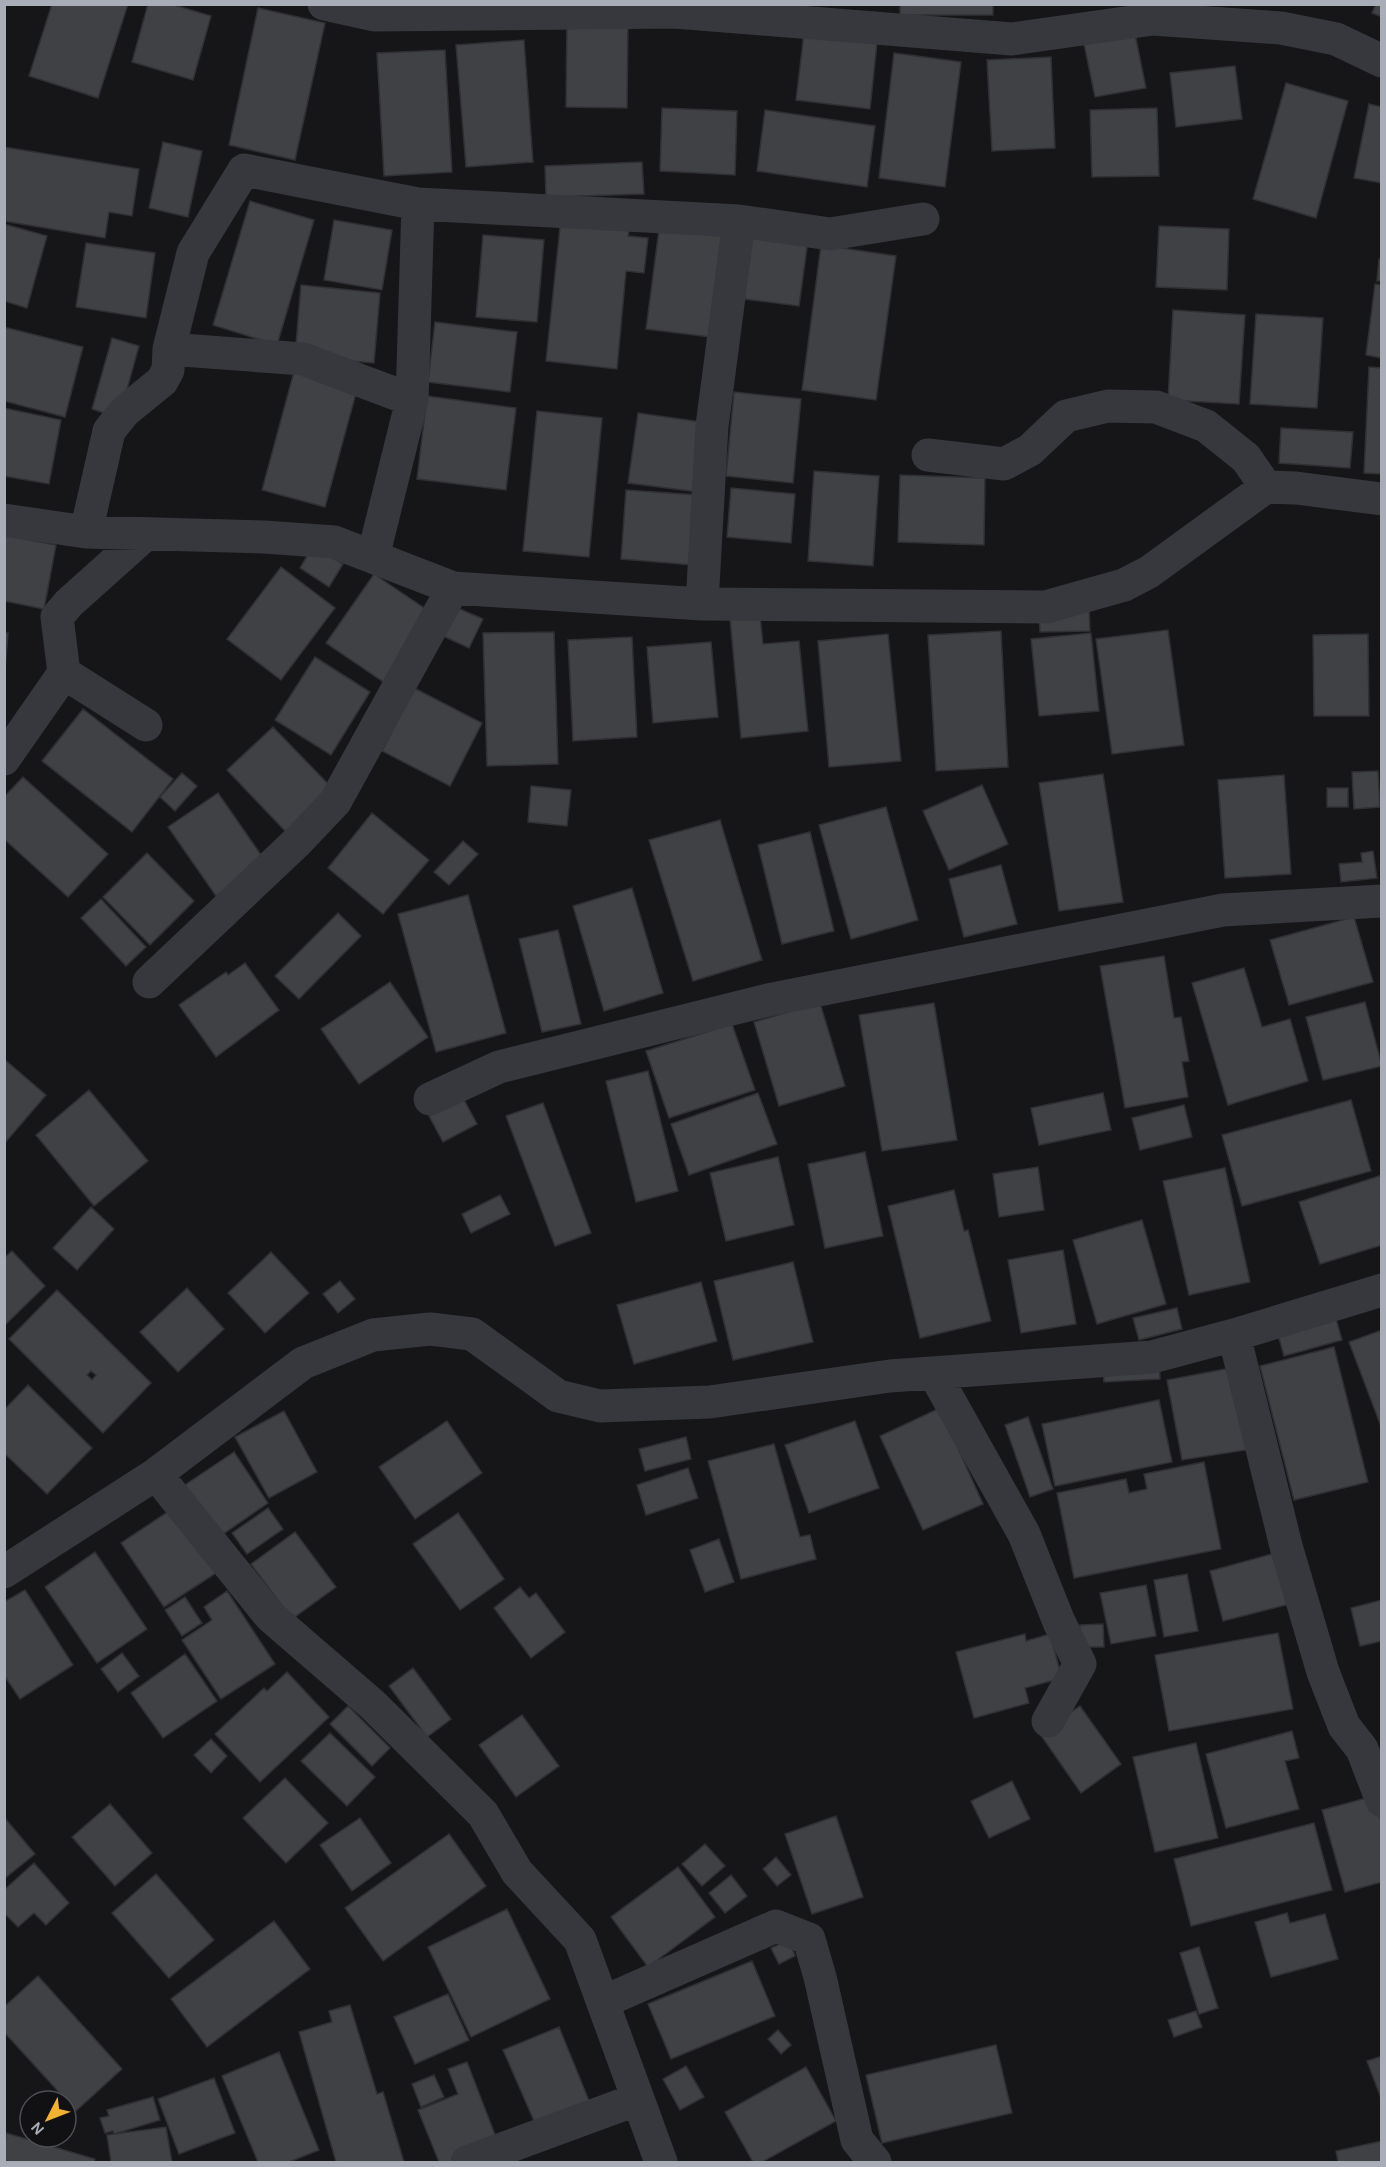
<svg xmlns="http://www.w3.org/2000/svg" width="1386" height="2167" viewBox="0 0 1386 2167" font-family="Karla,sans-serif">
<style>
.building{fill:#404145;stroke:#303034;stroke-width:1.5;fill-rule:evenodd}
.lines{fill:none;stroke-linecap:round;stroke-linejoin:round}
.street{stroke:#37383d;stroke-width:33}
</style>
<rect width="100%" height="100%" fill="#161618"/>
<path class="building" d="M52,4h76l-30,94 -69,-22z
M148,4h23l40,12 -18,64 -61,-18z
M900,4h93v11h-93z
M1376,4h6v13l-10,-4z
M258,8l67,15 -30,137 -66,-15z
M567,20l61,1 -1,87 -61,-1z
M804,33l73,10 -7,66 -74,-9z
M1135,34l11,54 -51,9 -11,-53z
M524,40l9,122 -67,5 -10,-122z
M445,50l7,122 -68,4 -7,-123z
M894,53l67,9 -16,125 -66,-9z
M1051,57l4,91 -63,3 -5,-91z
M1235,66l7,53 -66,8 -6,-54z
M1286,83l62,18 -32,117 -63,-19z
M1369,104l13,3v76l-28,-5z
M662,108l75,3 -2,64 -75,-4z
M1157,108l2,68 -67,1 -2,-67z
M765,110l110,16 -8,61 -110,-16z
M163,142l39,9 -14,66 -39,-9z
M4,147l135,22 -7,47 -23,-4 -4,26 -101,-17z
M642,162l2,32 -98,3 -1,-31z
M250,201l64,19 -37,125 -64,-20z
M561,218l68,13 -1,5 20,2 -4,35 -18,-2 -9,98 -71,-8z
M334,220l58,10 -10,60 -58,-10z
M660,222l71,10 -13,106 -72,-9z
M4,224l43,12 -20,72 -23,-7z
M1159,226l70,3 -2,61 -71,-3z
M744,232l64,8 -9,66 -63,-8z
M483,235l61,5 -7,82 -61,-5z
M86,243l69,10 -9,65 -70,-11z
M821,245l75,11 -20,144 -74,-10z
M1379,259h3v22h-5z
M1375,284l7,1v73l-16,-3z
M301,285l79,8 -6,70 -79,-7z
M1173,310l72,5 -6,89 -71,-4z
M1256,314l67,4 -6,90 -67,-4z
M435,322l82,10 -7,60 -82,-10z
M4,327l79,20 -18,70 -61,-16z
M112,338l27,8 -20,72 -27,-9z
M1369,367l13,1v106l-18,-1z
M295,368l63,18 -33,121 -63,-17z
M734,392l67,7 -8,84 -67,-7z
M427,396l89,12 -10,82 -89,-11z
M4,408l57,12 -12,64 -45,-8z
M537,411l65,7 -13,139 -66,-6z
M638,413l70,10 -10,69 -70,-9z
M1281,428l72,4 -3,36 -71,-5z
M814,471l65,5 -6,90 -65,-5z
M900,475l85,3 -1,67 -86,-3z
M731,488l64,6 -4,49 -64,-6z
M626,490l72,5 -5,70 -72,-6z
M4,535l52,10 -12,64 -40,-8z
M313,546l30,18 -14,23 -29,-19z
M281,567l54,41 -54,72 -54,-41z
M374,574l59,40 -48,69 -59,-40z
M453,606l30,13 -14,29 -28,-13z
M1089,609l1,22 -50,1 -1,-22z
M760,616l3,28 36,-3 9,90 -67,7 -11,-120z
M1168,630l16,115 -72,9 -16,-115z
M1001,631l7,136 -72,4 -8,-136z
M554,632l4,132 -71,2 -4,-133z
M4,633h4l-4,50z
M1091,633l8,78 -60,5 -8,-77z
M888,634l13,127 -72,6 -11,-126z
M1368,634l1,82h-55l-1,-81z
M632,637l5,100 -64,4 -5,-101z
M711,642l7,75 -65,6 -6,-76z
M315,657l55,35 -39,63 -56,-35z
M414,688l68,35 -32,63 -68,-35z
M83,709l90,70 -41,53 -90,-71z
M273,727l59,61 -46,44 -59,-62z
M1378,771l2,36 -26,2 -2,-37z
M182,773l15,13 -22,25 -15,-14z
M1103,774l20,128 -64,9 -20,-128z
M1284,775l7,99 -66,4 -7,-98z
M23,777l85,77 -40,43 -64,-58v-42z
M982,785l26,59 -59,26 -26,-59z
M531,786l40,4 -4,36 -39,-4z
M1327,788h21v19h-21z
M218,793l48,69 -50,34 -48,-69z
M886,807l32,113 -67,19 -32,-114z
M372,813l57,47 -46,54 -55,-46z
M720,820l42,140 -69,21 -44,-141z
M810,832l24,99 -52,13 -24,-99z
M463,841l15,13 -29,31 -15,-13z
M1373,851l4,27 -36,4 -2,-18 23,-2 -1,-9z
M147,853l47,48 -44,44 -47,-48z
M1001,865l16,59 -53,13 -15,-58z
M632,888l31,105 -59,18 -31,-105z
M468,895l38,138 -70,19 -38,-138z
M101,899l45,48 -20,19 -45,-48z
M338,913l23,23 -62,63 -24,-23z
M1354,917l19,65 -84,23 -19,-65z
M558,930l23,94 -39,8 -23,-93z
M1164,956l10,62 7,-1 8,44 -7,1 6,35 -63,11 -25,-142z
M245,963l34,47 -63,47 -37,-52 47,-33 2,3z
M1244,968l18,59 28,-8 18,62 -80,24 -36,-122z
M390,982l38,55 -69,47 -38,-55z
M1365,1002l17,64 -59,14 -17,-63z
M820,1003l25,83 -66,20 -25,-84z
M934,1003l23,137 -75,11 -23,-136z
M732,1024l23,66 -86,28 -23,-67z
M4,1059l42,36 -42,49z
M648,1071l30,120 -42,11 -30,-121z
M89,1090l59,71 -54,45 -58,-71z
M758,1093l19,51 -88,31 -18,-51z
M1103,1093l8,37 -72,15 -8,-37z
M463,1098l14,26 -34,18 -14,-26z
M1351,1100l20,71 -129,35 -20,-71z
M543,1103l48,130 -36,13 -49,-130z
M1184,1105l8,32 -52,13 -8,-32z
M865,1152l18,84 -58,12 -17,-84z
M778,1157l16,68 -68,16 -16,-68z
M1038,1167l6,43 -45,7 -6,-43z
M1225,1168l25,114 -61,13 -26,-114z
M1382,1175v70l-62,19 -21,-62z
M954,1190l10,41 4,-1 23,91 -71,17 -32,-132z
M500,1195l10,19 -39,19 -9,-19z
M91,1207l23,22 -37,41 -24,-22z
M1142,1220l24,84 -69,20 -24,-84z
M1063,1250l13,74 -55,9 -13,-73z
M12,1251l33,35 -41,40v-68z
M271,1252l38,41 -44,40 -37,-40z
M793,1262l20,80 -80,18 -19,-79z
M340,1281l15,18 -17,14 -15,-19z
M701,1282l16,59 -83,23 -17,-59z
M187,1288l37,41 -46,43 -38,-40z
M57,1290l94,93 -48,50 -94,-94zM91,1371l5,4 -4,5 -5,-5z
M1177,1308l5,21 -43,11 -6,-22z
M1335,1315l7,25 -58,16 -7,-25z
M1382,1330v99l-33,-87z
M1334,1347l34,135 -74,18 -34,-134z
M1159,1361l1,18 -56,3 -1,-18z
M1231,1368l15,82 -64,10 -15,-80z
M28,1385l64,63 -45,46 -43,-41v-43z
M1159,1400l13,62 -117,24 -13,-62z
M940,1408l43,96 -60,26 -43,-94z
M284,1411l33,61 -48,26 -34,-61z
M1028,1417l25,72 -23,8 -25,-72z
M447,1421l35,52 -67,46 -36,-52z
M855,1421l24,67 -70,25 -24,-68z
M686,1437l5,22 -46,12 -6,-22z
M774,1444l26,93 10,-2 6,24 -75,20 -33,-118z
M234,1452l34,51 -52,36 -34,-52z
M1204,1462l17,87 -147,29 -17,-85 69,-14 3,14 18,-4 -3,-15z
M688,1468l10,30 -52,17 -9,-30z
M268,1508l15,21 -36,25 -15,-21z
M172,1509l44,64 -52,34 -43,-64z
M458,1513l46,66 -44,31 -47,-66z
M295,1532l41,55 -44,32 -41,-55z
M719,1539l15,43 -29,10 -15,-42z
M95,1552l52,77 -50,34 -52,-76z
M1276,1553l14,51 -67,17 -13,-50z
M1187,1574l11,57 -34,6 -10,-57z
M1146,1585l10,51 -45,8 -11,-51z
M520,1587l9,11 7,-5 29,39 -34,26 -37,-50z
M25,1590l48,75 -53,34 -16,-24v-73z
M227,1591l48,73 -54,35 -39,-59 30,-20 -8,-13z
M185,1597l17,26 -20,13 -17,-26z
M1382,1600v41l-22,5 -9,-38z
M1103,1624l1,23h-24v-22z
M1278,1633l15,76 -124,22 -14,-76z
M1025,1634l1,7 24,-7 12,44 -37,10 4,15 -55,15 -18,-66z
M122,1653l17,23 -21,16 -17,-23z
M185,1654l32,47 -54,37 -32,-45z
M413,1668l38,51 -24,18 -38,-51z
M287,1672l42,45 -69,65 -45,-48 49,-46 3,3z
M348,1706l42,42 -18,18 -42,-42z
M1080,1706l41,58 -40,29 -41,-59z
M522,1715l37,51 -43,31 -37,-52z
M1292,1731l7,27 -14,3 14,48 -73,19 -20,-74z
M330,1733l45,44 -28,29 -46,-45z
M211,1739l16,17 -16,17 -17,-18z
M1196,1743l22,95 -63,14 -22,-95z
M285,1778l43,45 -42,40 -43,-45z
M1012,1781l18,38 -41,19 -18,-37z
M1374,1796l8,28v58l-37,10 -23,-82z
M110,1804l42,49 -37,33 -43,-49z
M836,1816l27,81 -51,17 -27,-80z
M4,1817l31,37 -31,25z
M360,1818l31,45 -39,28 -32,-46z
M1314,1823l18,67 -141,36 -17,-67z
M449,1834l37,52 -103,75 -38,-53z
M705,1844l20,22 -23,20 -20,-22z
M776,1857l15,18 -14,11 -14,-17z
M34,1863l35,40 -23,22 -12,-12 -16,14 -14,-14v-23z
M678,1867l37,50 -67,50 -37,-50z
M156,1874l58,66 -45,38 -57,-65z
M731,1875l16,21 -22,17 -16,-20z
M507,1909l43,90 -79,38 -43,-90z
M1287,1913l3,10 35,-9 13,45 -67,18 -16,-55z
M274,1921l36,48 -103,78 -36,-48z
M789,1940l6,16 -16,8 -8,-16z
M1199,1947l19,61 -19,6 -19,-61z
M752,1961l23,55 -104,43 -23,-55z
M38,1976l84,93 -46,42 -72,-79v-25z
M448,1994l21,46 -54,24 -21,-47z
M350,2005l27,89 6,-2 21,70h-68l-37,-130 33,-10 -3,-11z
M1196,2011l6,16 -28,10 -6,-17z
M559,2027l33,81 -54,22 -35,-80z
M778,2030l13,15 -10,9 -13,-15z
M996,2045l16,68 -130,30 -16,-68z
M279,2052l40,98 -30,12h-31l-36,-86z
M1382,2056v45l-15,-40z
M467,2062l32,83 -47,17h-13l-21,-52 40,-16 -10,-25z
M686,2066l18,31 -24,13 -17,-31z
M806,2067l30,54 -74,41h-9l-28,-50z
M434,2075l10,22 -23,10 -9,-23z
M214,2078l21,55 -56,21 -21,-55z
M153,2097l7,23 -46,14 -1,-3 -8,2 -5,-15 9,-2 -2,-6z
M166,2127l6,35h-61l-4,-27z
M6,2133l89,26 -1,3h-90z
M1382,2141v21h-44l-2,-11z"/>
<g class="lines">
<path class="street" d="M324,4l50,11 301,-3 337,27 141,-20 128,9 55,11 46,22
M169,349l134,10 109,41
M928,455l76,9 26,-14 36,-34 42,-10 48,1 50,19 40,32 20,29
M4,520l82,12 178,5 70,5 119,46 249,16 344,3 78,-22 25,-13 117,-85 30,1 86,11
M86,532l23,-101 15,-19 38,-31 6,-11 1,-21 24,-96 51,-83 174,34 321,17 91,13 93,-15
M373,557l39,-157 6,-196
M702,604l10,-178 27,-205
M64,673l82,52
M4,759l60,-86 -7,-56 12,-14 77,-69
M149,982l149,-141 37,-39 118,-214
M430,1099l69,-32 269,-67 455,-90 159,-9
M1234,1335l52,211 37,126 21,54 18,23 20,52
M934,1373l90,161 35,88 21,42 -32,57
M156,1474l114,142 103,89 110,109 34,58 63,68 81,222
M4,1572l152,-98 147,-111 70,-28 57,-6 42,5 86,62 42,10 110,-4 180,-26 262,-19 82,-22 148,-45
M603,2002l173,-76 33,13 11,38 37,163 18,22
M467,2162l171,-63"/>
</g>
<rect width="1386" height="2167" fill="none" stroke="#a8adb8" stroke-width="12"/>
<g transform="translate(48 2119) rotate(228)"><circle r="28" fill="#111113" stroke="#4d4f55" stroke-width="1.5"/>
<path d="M0-4.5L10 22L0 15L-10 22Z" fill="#f2b134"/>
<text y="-9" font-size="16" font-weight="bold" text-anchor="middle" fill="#a8adb8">N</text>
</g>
</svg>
